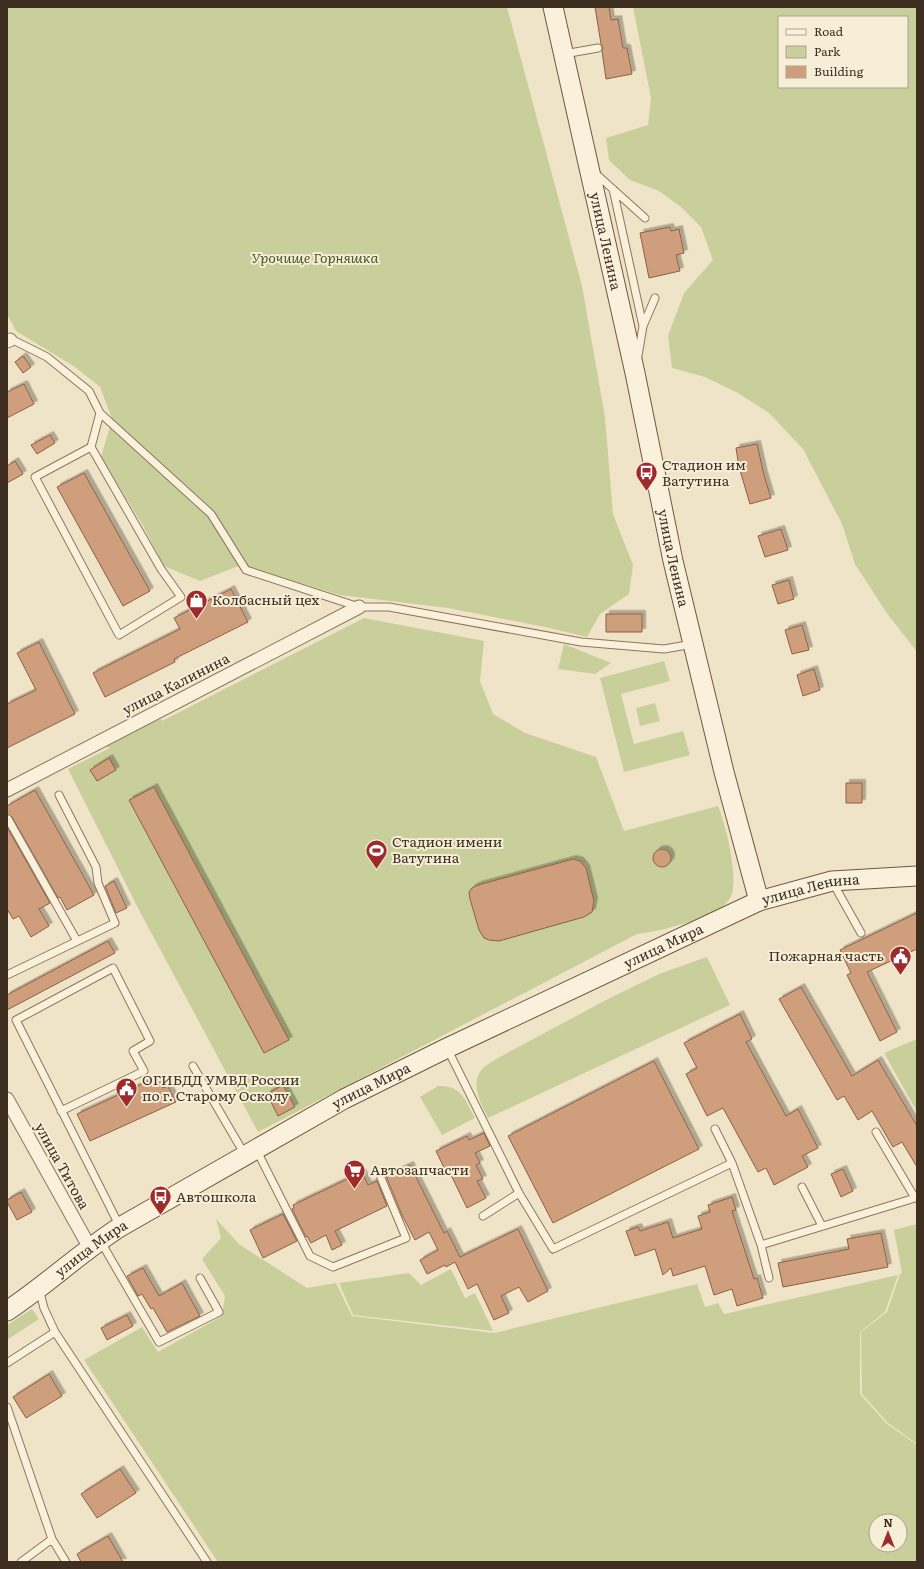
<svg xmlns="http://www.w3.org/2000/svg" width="924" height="1569" viewBox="0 0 924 1569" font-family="Literata,serif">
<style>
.green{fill:#c9cf9b;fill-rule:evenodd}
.building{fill:#cf9f7d;stroke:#8d5f41;filter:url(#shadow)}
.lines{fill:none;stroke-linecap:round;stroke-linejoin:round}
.lane-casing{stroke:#8d765c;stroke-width:9}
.street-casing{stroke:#8d765c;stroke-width:15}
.secondary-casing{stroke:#6f573f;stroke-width:21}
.lane{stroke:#faf1dc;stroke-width:7}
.street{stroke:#faf1dc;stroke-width:13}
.secondary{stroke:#faf1dc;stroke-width:19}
.labels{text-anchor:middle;stroke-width:4;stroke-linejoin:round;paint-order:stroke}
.street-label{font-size:14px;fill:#3d2e20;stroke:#f7eed8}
.park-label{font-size:14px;font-style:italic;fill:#4d5a26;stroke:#f7eed8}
.poi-label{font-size:14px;fill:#3d2e20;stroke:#f7eed8;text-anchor:start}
</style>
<defs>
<filter id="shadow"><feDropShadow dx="3.5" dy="-3.5" stdDeviation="0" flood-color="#0004"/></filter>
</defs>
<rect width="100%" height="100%" fill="#f0e4c8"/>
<path class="green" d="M7,7h500l75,279 23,131 8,97 20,51 -4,29 -29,20 -13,23 -42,-10 -97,-19 -108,-13 -99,-30 -41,16 -36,-15 -22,-42 -41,-67 11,-38 -12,-32 -25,-20 -59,-36 -9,-17z
M633,7h284v645l-31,-40 -31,-48 -13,-40 -39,-75 -34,-36 -31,-20 -33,-16 -33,-9 -4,-32 16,-43 29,-33 -12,-33 -20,-20 -22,-16 -29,-11 -21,-20 -3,-22 42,-13 3,-27zM779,17h128v70h-128z
M364,618l120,23 -4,40 13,33 32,19 71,24 28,74 94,-25c8,19 21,72 13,90 -4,8 -12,15 -19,20 -5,3 -12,4 -18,5 -19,5 -37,11 -57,13l-379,198 -120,-224 -70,-139 42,-21 -5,-2 24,-17 32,-10 1,2z
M564,644l47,19 -16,11 -37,-5z
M664,661l6,20 -49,13 13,50 49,-13 7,24 -66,17 -24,-94z
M655,703l5,18 -20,5 -4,-18z
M707,957l23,48 -242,113c-7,-14 -19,-35 -5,-50 3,-3 9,-6 13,-9l110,-59 53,-26z
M917,1039v73l-33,-59z
M438,1086c24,-1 27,14 37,32l-33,17 -22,-38z
M216,1219l24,26 67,43 29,-5 16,33 142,17 203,-49 8,23 13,-4 6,11 174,-39 -13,37 -25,20v62l27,30 30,21v117h-699l-134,-202 58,-33 16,25 64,-36 3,-20 -23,-37 19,-21zM876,1521h24v24h-24z
M917,1224v220l-29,-21 -26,-29 -1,-62 26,-20 13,-38 2,-1 -8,-43z
M451,1269l14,29 10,-5 18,38 -140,-16 -14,-32 70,-10 12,12z
M32,1309l7,10 -32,21v-15z"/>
<path class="building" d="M595,7h14l2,13 7,-1 5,29h4l5,26 -26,5 -4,-28 1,-3 -2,-4z
M670,227l1,4 8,-2 5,24 -8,2 4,16 -31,7 -9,-45z
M23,356l8,11 -8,6 -8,-11z
M24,384l10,20 -27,14v-26z
M50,435l5,8 -18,11 -6,-9z
M757,444l7,31 7,23 -21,6 -11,-37 -3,-19z
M15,461l8,13 -16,9v-17z
M84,473l66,118 -27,15 -66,-119z
M781,529l7,21 -23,7 -7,-21z
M789,580l5,19 -16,5 -6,-19z
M231,589l17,33 -74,37 1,3 -70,35 -12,-24 87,-44 -6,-11z
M606,614h36v18h-36z
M802,625l7,25 -17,4 -7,-24z
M39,642l36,72 -68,34v-44l29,-14 -19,-37z
M814,669l6,21 -17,6 -6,-21z
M109,758l7,12 -19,11 -7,-11z
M846,783h16v20h-16z
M154,787l135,253 -25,13 -135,-253z
M35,790l59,105 -27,15 -7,-13 -2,1 -46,-81 -5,-3v-8z
M7,827l43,76 -11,6 10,17 -18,11 -12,-21 -6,3 -6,-10z
M653 858a9 9 0 1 1 18 0a9 9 0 1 1-18 0Z
M573,859l7,2 6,7 8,33 -2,11 -8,5 -85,24 -10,-1 -5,-2 -5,-8 -9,-31 -1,-7 3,-4 6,-3z
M114,881l13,27 -11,5 -11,-27z
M917,913v36l-50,23 30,60 -17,9 -33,-66 4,-2 -11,-23z
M108,941l7,12 -108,57v-15z
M801,987l51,89 26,-16 39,66v41l-15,-25 -9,5 -21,-36 -14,9 -14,-24 -7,4 -58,-101z
M740,1014l12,25 -6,3 40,74 12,-7 20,39 -16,8 6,11 -34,18 -8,-17 -8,4 -35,-64 -16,8 -21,-42 11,-6 -13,-25z
M654,1061l45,88 -146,74 -45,-87z
M151,1080l3,6 7,-3 2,5 5,-2 8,16 -86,39 -13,-27z
M283,1085l12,22 -17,9 -11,-22z
M484,1133l6,13 -15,7 5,10 -4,2 7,14 -6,2 9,17 -19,10 -16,-33 -3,1 -12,-25 31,-15 2,4z
M410,1165l34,68 3,-2 13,26 58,-28 30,62 -20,11 -9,-15 -18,9 8,17 -15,7 -17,-36 -9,5 -13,-27 -9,5 -1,-2 -18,9 -7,-14 18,-10 -9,-18 -14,8 -13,-25 -16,-39z
M843,1169l10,22 -12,6 -10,-23z
M362,1172l6,13 9,-4 10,25 -52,25 7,14 -10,5 -6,-15 -15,8 -4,-7 -1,1 -14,-28 2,-1 -1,-3z
M21,1192l11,20 -15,8 -10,-18v-2z
M732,1197l4,13 -4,1 22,68 3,-1 6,20 -26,8 -5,-17 -18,6 -9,-29 -32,10 -2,-8 -8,7 -8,-26 -20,7 -9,-25 12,-4 2,4 28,-9 5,16 29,-9 -4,-13 12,-4 -2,-7z
M283,1214l14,27 -34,17 -13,-28z
M881,1233l7,34 -105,20 -5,-24 71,-14 -2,-10z
M143,1268l16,28 23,-13 18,33 -33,16 -14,-24 -2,1 -9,-15 -4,2 -11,-20z
M127,1315l6,11 -26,14 -6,-12z
M49,1374l13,22 -36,22 -13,-21z
M120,1469l16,24 -39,25 -16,-24z
M108,1536l15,26h-42l-4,-8z"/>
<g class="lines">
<defs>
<path id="lane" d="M564,54l34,-6
M595,173l50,45
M613,189l30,137
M9,338l38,19 42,34 11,22 -9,34 -56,30 84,158 62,-38 -20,-28 -70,-122
M638,356l5,-30 12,-28
M100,413l111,101 35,56 113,37h30l192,35 83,7 29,-5
M8,819l69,122
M833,883l28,50
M7,975l108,-52 -17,-40 -2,-16 -37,-72
M447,1048l72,145 34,56 179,-86 -17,-34
M193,1066l52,89
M61,1111l83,-40 -11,-20 17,-10 -37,-73 -97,52 104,207
M256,1149l54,107 23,11 73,-29 -25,-60
M732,1163l29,82 8,33
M802,1187l20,39
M483,1216l36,-23
M101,1242l58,100 60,-30 -19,-34
M761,1245l154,-47 -39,-66
M39,1289l5,19 11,24 152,230
M7,1363l48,-31
M7,1407l45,132 14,23
M21,1562l31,-23"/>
<path id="street" d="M7,341l3,-1
M7,790l352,-183
M7,1099l83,149"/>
<g id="secondary">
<path id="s1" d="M553,7l82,366 38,188 51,211 35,129"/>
<path id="s2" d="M7,1311c39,-26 74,-59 113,-84l224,-128 103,-51 312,-147 73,-20 85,-5"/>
</g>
</defs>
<use href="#lane" class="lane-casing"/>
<use href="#street" class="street-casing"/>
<use href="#secondary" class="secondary-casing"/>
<use href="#lane" class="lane"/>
<use href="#street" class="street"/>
<use href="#secondary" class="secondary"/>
</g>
<defs>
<symbol id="bus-pin" viewBox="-11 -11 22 30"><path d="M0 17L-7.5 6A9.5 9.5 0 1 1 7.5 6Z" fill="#9e2a2b" stroke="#f7eed8"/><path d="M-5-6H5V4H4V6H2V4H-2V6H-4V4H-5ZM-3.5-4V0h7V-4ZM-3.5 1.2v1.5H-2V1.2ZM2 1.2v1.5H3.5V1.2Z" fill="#fff"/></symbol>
<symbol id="shop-pin" viewBox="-11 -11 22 30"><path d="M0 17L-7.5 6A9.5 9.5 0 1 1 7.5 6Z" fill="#9e2a2b" stroke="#f7eed8"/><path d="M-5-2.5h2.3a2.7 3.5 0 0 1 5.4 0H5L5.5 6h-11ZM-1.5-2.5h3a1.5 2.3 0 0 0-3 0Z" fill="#fff"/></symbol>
<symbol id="stadium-pin" viewBox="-11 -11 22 30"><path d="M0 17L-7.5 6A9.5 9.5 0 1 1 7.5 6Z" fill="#9e2a2b" stroke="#f7eed8"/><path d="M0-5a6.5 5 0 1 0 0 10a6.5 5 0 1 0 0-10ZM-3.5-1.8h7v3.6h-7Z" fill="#fff"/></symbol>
<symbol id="civic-pin" viewBox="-11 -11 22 30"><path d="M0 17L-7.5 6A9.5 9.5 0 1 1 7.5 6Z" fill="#9e2a2b" stroke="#f7eed8"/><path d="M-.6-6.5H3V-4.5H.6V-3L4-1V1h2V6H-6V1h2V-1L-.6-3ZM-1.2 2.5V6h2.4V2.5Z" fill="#fff"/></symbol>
<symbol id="supermarket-pin" viewBox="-11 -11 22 30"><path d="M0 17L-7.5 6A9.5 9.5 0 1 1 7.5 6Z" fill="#9e2a2b" stroke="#f7eed8"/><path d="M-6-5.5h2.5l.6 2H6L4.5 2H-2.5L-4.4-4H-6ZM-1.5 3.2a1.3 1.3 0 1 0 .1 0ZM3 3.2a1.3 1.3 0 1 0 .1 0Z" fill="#fff"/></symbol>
</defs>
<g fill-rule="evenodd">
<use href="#bus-pin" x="634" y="460" width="25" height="34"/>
<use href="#shop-pin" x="184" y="588" width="25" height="34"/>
<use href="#stadium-pin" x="364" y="838" width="25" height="34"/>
<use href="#civic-pin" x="888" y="944" width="25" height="34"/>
<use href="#civic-pin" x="114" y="1076" width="25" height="34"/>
<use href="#supermarket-pin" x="342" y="1158" width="25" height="34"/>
<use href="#bus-pin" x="148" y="1184" width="25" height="34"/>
</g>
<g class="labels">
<g class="street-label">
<text dy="5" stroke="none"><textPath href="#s1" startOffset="240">улица Ленина</textPath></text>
<text dy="5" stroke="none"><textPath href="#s1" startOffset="564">улица Ленина</textPath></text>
<text transform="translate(176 684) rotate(-27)" y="5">улица Калинина</text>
<text dy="5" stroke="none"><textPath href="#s2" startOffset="912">улица Ленина</textPath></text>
<text dy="5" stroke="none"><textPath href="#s2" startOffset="753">улица Мира</textPath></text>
<text dy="5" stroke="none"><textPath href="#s2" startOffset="429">улица Мира</textPath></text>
<text transform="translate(62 1166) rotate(61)" y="5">улица Титова</text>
<text dy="5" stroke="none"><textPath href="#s2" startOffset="105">улица Мира</textPath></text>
</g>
<g class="park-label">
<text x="315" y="263">Урочище Горняшка</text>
</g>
<g class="poi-label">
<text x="662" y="470">Стадион им<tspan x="662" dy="16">Ватутина</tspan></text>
<text x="212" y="605">Колбасный цех</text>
<text x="392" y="847">Стадион имени<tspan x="392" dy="16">Ватутина</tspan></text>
<text x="884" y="961" text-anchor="end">Пожарная часть</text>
<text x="142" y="1085">ОГИБДД УМВД России<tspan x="142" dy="16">по г. Старому Осколу</tspan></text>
<text x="370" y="1175">Автозапчасти</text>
<text x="176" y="1202">Автошкола</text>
</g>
</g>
<rect width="924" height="1569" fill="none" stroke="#3d2e20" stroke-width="16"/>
<rect x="778" y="16" width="130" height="72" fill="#f7eed8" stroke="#ada18e"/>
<rect x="786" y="29" width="20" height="6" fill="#faf1dc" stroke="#ada18e"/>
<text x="814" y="36" font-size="12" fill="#3d2e20">Road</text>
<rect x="786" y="46" width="20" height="12" fill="#c9cf9b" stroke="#ada18e"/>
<text x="814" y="56" font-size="12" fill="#3d2e20">Park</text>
<rect x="786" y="66" width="20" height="12" fill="#cf9f7d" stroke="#ada18e"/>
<text x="814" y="76" font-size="12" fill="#3d2e20">Building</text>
<g transform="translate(888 1533)"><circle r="19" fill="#f7eed8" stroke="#ada18e"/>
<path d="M0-3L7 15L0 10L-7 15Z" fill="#9e2a2b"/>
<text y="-6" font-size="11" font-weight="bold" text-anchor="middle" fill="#3d2e20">N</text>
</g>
</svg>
